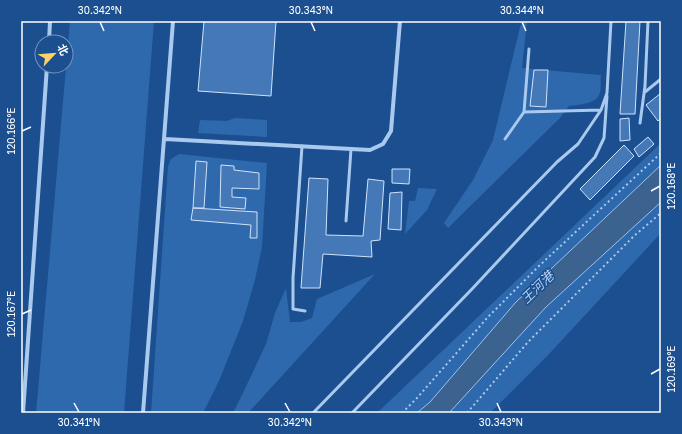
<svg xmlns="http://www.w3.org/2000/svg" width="682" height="434" viewBox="0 0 682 434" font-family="'Golos Text','Noto Sans SC',sans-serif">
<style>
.green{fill:#2e69ad}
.water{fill:#3c6290;stroke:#9cc4f0}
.building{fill:#4478b7;stroke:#cfe3fa}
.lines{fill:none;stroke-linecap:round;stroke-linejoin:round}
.path{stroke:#a9c9ee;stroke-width:2;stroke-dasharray:2 3;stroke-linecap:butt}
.service{stroke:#a9c9ee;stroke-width:3}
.minor{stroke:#a9c9ee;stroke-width:4}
.ticks{fill:none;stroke:#fff;stroke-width:1.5}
.labels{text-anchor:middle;stroke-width:3;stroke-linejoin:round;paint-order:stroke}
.water-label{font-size:13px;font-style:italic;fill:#b5d3f5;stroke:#1b4f8f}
.neatline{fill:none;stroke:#fff;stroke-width:1.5}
.ticks-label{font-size:10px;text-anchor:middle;fill:#fff}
</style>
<rect width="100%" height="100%" fill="#1b4f8f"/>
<path class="green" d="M70,21h84l-30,392h-88z
M524,21h3l-5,47 79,7c-1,6 1,15 -2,20 -3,9 -23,10 -30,11l-9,12 -112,110 -4,-5 29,-43 20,-40 27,-113z
M235,118l32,2v17l-69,-4 2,-13 27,1z
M661,143v22l-145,137 -86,100 -13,11h-40z
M179,154l88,9 -5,84 -7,33 -12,41 -24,60 -16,32h-52l17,-247 3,-7z
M418,188l19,1 -10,21 -22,24 4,-33h6z
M661,202v31l-111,120 -60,60h-41l97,-106z
M375,274l-127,139h-15l8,-16 25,-53 9,-31 11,-25 4,34h11l11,-4 5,-19z"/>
<path class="water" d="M661,165v37l-115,105 -97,106h-32l13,-11 86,-100z"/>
<path class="building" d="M204,21h72l-5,75 -73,-5z
M626,21h14l-5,93h-15z
M534,70h14l-2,37 -16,-1z
M661,93v25l-3,3 -12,-16z
M629,118l1,22 -10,1v-22z
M648,137l6,7 -15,13 -5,-8z
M624,145l10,11 -44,44 -10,-11z
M196,161l11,1 -3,46h-11z
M221,165l13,1v4l25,3v16l-27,-1v9l14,1 -1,11 -25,-2z
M392,169h18l-1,15 -17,-1z
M309,178l19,1 -2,56 37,1 5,-57 16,2 -4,59 -9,1 1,16 -49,-3 -3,34h-19z
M402,192l-1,38 -13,-1 2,-36z
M193,208l64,4v26h-7l1,-13 -60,-5z"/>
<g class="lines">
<path class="path" d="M402,413l15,-15 71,-81 52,-52 121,-112
M467,413l61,-71 107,-107 26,-22"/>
<path class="service" d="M529,49l-5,63 77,-2
M645,92l16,-13
M640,123l5,-37 3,-65
M505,139l19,-27
M302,146l-9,132v31l12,2
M346,221l5,-72
M313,413l244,-251 21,-18 23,-34 6,-17 4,-72
M352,413l120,-124 123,-132 9,-19 3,-42"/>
<path class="minor" d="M49,42l1,-21
M165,139l205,11 13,-6 8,-13 9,-110
M23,413l24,-347
M143,413l30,-392"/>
</g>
<path class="ticks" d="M100,22l4,9M311,22l4,9M522,22l4,9M22,131l9,-4M651,191l9,-5M22,314l9,-4M651,374l9,-5M74,403l5,9M285,403l5,9M497,403l4,9"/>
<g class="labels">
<g class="water-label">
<text transform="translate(537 287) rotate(-44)" y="5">王河港</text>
</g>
</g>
<rect width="682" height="434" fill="none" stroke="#1b4f8f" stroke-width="44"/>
<g transform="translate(54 54) rotate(64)"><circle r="19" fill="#1b4f8f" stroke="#7695bc"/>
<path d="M0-3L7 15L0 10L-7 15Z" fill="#ffd166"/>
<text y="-6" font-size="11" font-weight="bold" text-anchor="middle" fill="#ffffff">北</text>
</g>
<rect x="22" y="22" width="638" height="390" class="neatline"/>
<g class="ticks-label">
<text x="100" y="14">30.342°N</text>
<text x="311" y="14">30.343°N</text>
<text x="522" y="14">30.344°N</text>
<text transform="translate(11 131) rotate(-90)" y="4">120.166°E</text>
<text transform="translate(671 186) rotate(-90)" y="4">120.168°E</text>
<text transform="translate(11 314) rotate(-90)" y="4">120.167°E</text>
<text transform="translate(671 369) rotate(-90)" y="4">120.169°E</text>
<text x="79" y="426">30.341°N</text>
<text x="290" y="426">30.342°N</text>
<text x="501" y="426">30.343°N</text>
</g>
</svg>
